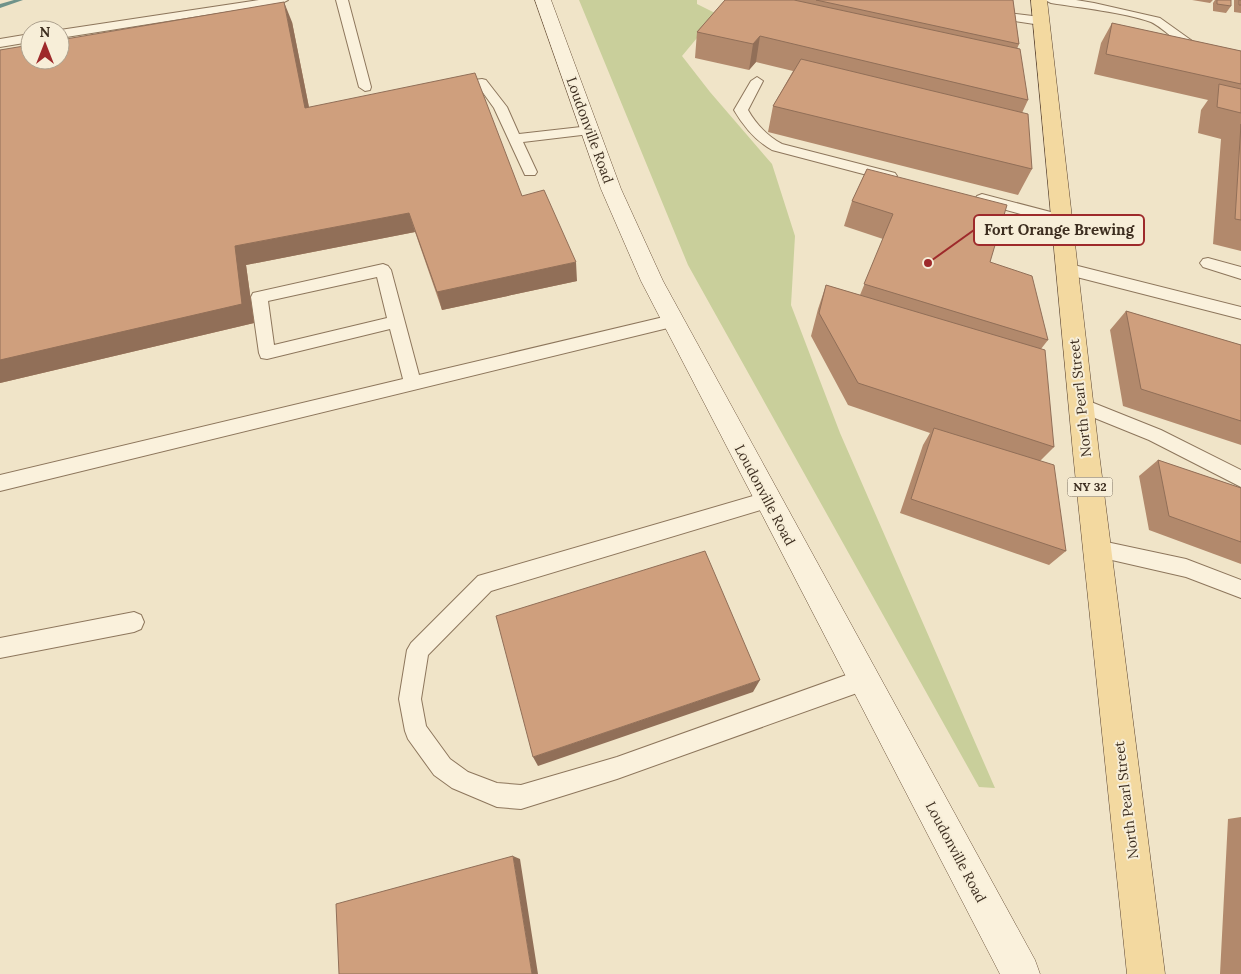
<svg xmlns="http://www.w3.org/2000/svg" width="1241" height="974" viewBox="0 0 1241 974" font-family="Lora,serif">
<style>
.green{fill:#c9cf9b}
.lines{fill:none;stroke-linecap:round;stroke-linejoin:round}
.stream{fill:#6f938a;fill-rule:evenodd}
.lane-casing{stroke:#8d765c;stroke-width:2}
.secondary-casing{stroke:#6f573f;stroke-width:1}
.primary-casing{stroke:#5b4430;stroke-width:1}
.lane{fill:#faf1dc;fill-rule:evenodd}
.secondary{fill:#faf1dc;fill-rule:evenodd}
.primary{fill:#f3d9a0;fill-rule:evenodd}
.wall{fill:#b2896c}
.shaded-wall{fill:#916f58}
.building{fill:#cf9f7d;stroke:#916f58}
.labels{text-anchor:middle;stroke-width:4;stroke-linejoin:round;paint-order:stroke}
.shield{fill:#f7eed8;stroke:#756857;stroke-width:1}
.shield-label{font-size:12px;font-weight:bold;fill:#3d2e20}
.street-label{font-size:14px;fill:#3d2e20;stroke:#f7eed8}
.leader{fill:none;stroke:#9e2a2b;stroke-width:2}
.callout-dot{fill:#9e2a2b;stroke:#f7eed8;stroke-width:2}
.callout{fill:#f7eed8;stroke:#9e2a2b;stroke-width:2}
.callout-label{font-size:15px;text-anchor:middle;font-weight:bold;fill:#3d2e20}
</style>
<rect width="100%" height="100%" fill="#f0e4c8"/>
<path class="green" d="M579,0h118v4l20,10 -35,42 28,36 62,72 23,72 -4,69 49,128 155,355 -16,-1 -291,-522z"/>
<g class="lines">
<path class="stream" d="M14,0h9l-23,8v-4z"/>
<defs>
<path id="lane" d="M259,0h29l-6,3 -222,35v-8z
M336,0h12l23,87 -1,3 -5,1 -6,-4z
M1045,0h31l18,3 66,15 42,30 -2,3c-14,3 -35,-23 -49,-29 -28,-10 -70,-14 -100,-19z
M991,11l50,6 6,4 -6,4 -54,-8 -2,-2z
M30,34v8l-30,5v-8z
M757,77l6,4 -15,29c8,14 19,26 34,34l113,29 2,3 -2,3 -5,2 -118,-31c-16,-9 -28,-23 -38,-40l17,-29z
M482,79l4,1 21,27 12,27 71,-8 7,4 -7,4 -67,8 14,30 -2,3h-10l-31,-67 -15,-21 -21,3 -6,-4 6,-4z
M982,194l84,22 2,4 -2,4 -5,1 -84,-23 -2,-3 2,-3z
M1208,258l33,9v12l-38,-12 -3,-4 3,-4z
M1066,263l175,44v12l-180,-46 -3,-4 3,-4z
M383,264l5,2 3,4 28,105 253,-60 6,2 2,4 -2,4 -6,2 -672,164v-16l403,-96 -13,-50 -123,30 -6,-1 -2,-5 -8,-56 2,-4zM377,277l10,41 -113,27 -6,-44z
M1081,398l80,32 80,40v17l-92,-47 -74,-30 -3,-5 3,-5z
M767,492l7,2 2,6 -2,6 -283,85 -63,64 -7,44 5,27 24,33 18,13 29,11 24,2 96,-28 246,-88 8,3 3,8 -3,8 -254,91 -96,30 -24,-2 -45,-19 -18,-13 -26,-36 -3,-8 -6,-32 8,-49 4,-7 67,-67z
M1097,540l89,19 55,21v18l-55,-21 -96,-22 -3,-6 3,-6z
M134,612l7,3 3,7 -3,7 -7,3 -134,26v-20z"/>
<path id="secondary" d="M535,0h16l70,189 42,92 372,679 5,14h-40l-359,-693 -40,-92z"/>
<path id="primary" d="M1031,0h16l52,453 66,521h-38l-54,-521z"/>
</defs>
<use href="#lane" class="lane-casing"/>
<use href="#secondary" class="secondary-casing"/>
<use href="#primary" class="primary-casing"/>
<use href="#lane" class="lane"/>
<use href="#secondary" class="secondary"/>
<use href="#primary" class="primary"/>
</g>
<path class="wall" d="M725,0h288l6,44 -2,5 11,51 -6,13 10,56 -14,26 -250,-63 5,-26 20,-35 -37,-9 -7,8 -54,-12 2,-26z
M1192,0h21l-3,3z
M1215,0h16v6l-5,7 -13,-2v-8z
M1234,0h7v13l-7,-1z
M292,22l17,85 213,89 55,85 -135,29 -27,-78 -169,33 8,58 -254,60v-333z
M1112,23l129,28v200l-28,-7 8,-105 -23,-6 3,-23 7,-10 -114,-26 7,-31z
M867,169l123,93 58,78 -7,9 13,98 -14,14 26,90 -17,14 -149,-52 23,-68 7,-12 -82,-28 -37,-69 7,-27 8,-24 34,10 23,-56 -39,-13 8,-25z
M1126,311l115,34v100l-118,-39 -13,-76z
M1158,460l83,28v76l-92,-34 -10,-54z
M1241,817v157h-21l8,-155z"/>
<path class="shaded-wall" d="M284,2l8,20 21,106 -8,-20z
M760,36l-4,26 -7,8 4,-26z
M409,213l6,19 -169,33 8,58 -254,60v-23l235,-114z
M576,262l1,19 -135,29 -5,-18z
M760,680l-7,12 -215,74 -5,-9z
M513,856l7,3 18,115h-6z"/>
<path class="building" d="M725,0h69l226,49 8,51 -268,-64 -7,8 -56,-12z
M816,0h197l6,44z
M1217,0h14v6l-14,-2z
M1239,0h2v5h-2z
M284,2l21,106 170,-35 47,123 22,-6 32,72 -139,30 -28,-79 -174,33 7,58 -242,56v-310l30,-5v15h30v-20z
M1112,23l129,28v33l-135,-30z
M801,59l227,55 4,55 -259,-63z
M1219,84l22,5v24l-24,-6z
M1241,124v96l-6,-1z
M867,169l140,36 -17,57 42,14 16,64 -184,-56 29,-70 -41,-13z
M826,285l219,65 9,97 -196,-64 -39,-70z
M1126,311l115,34v76l-100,-32z
M934,428l120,37 12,86 -155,-52z
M1158,460l83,28v54l-72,-26z
M705,551l55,129 -227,77 -37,-141z
M513,856l19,118h-193l-3,-70z"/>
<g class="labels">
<rect class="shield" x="1067.5" y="477.5" width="45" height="19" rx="4"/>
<g class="shield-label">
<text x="1090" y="491">NY 32</text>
</g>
<g class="street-label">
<text transform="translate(590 130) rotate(70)" y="5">Loudonville Road</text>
<text transform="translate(1080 398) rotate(-96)" y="5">North Pearl Street</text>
<text transform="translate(765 495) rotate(62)" y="5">Loudonville Road</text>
<text transform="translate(1126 800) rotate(-97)" y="5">North Pearl Street</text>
<text transform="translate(956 852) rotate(62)" y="5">Loudonville Road</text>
</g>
</g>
<path class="leader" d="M928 263L974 230"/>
<circle class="callout-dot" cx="928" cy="263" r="5"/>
<rect class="callout" x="974" y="215" width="170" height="30" rx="5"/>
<g class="callout-label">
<text x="1059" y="235">Fort Orange Brewing</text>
</g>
<g transform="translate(45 45)"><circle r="24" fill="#f7eed8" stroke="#ada18e"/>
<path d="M0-4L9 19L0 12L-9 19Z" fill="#9e2a2b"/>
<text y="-8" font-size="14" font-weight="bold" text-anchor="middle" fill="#3d2e20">N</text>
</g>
</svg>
